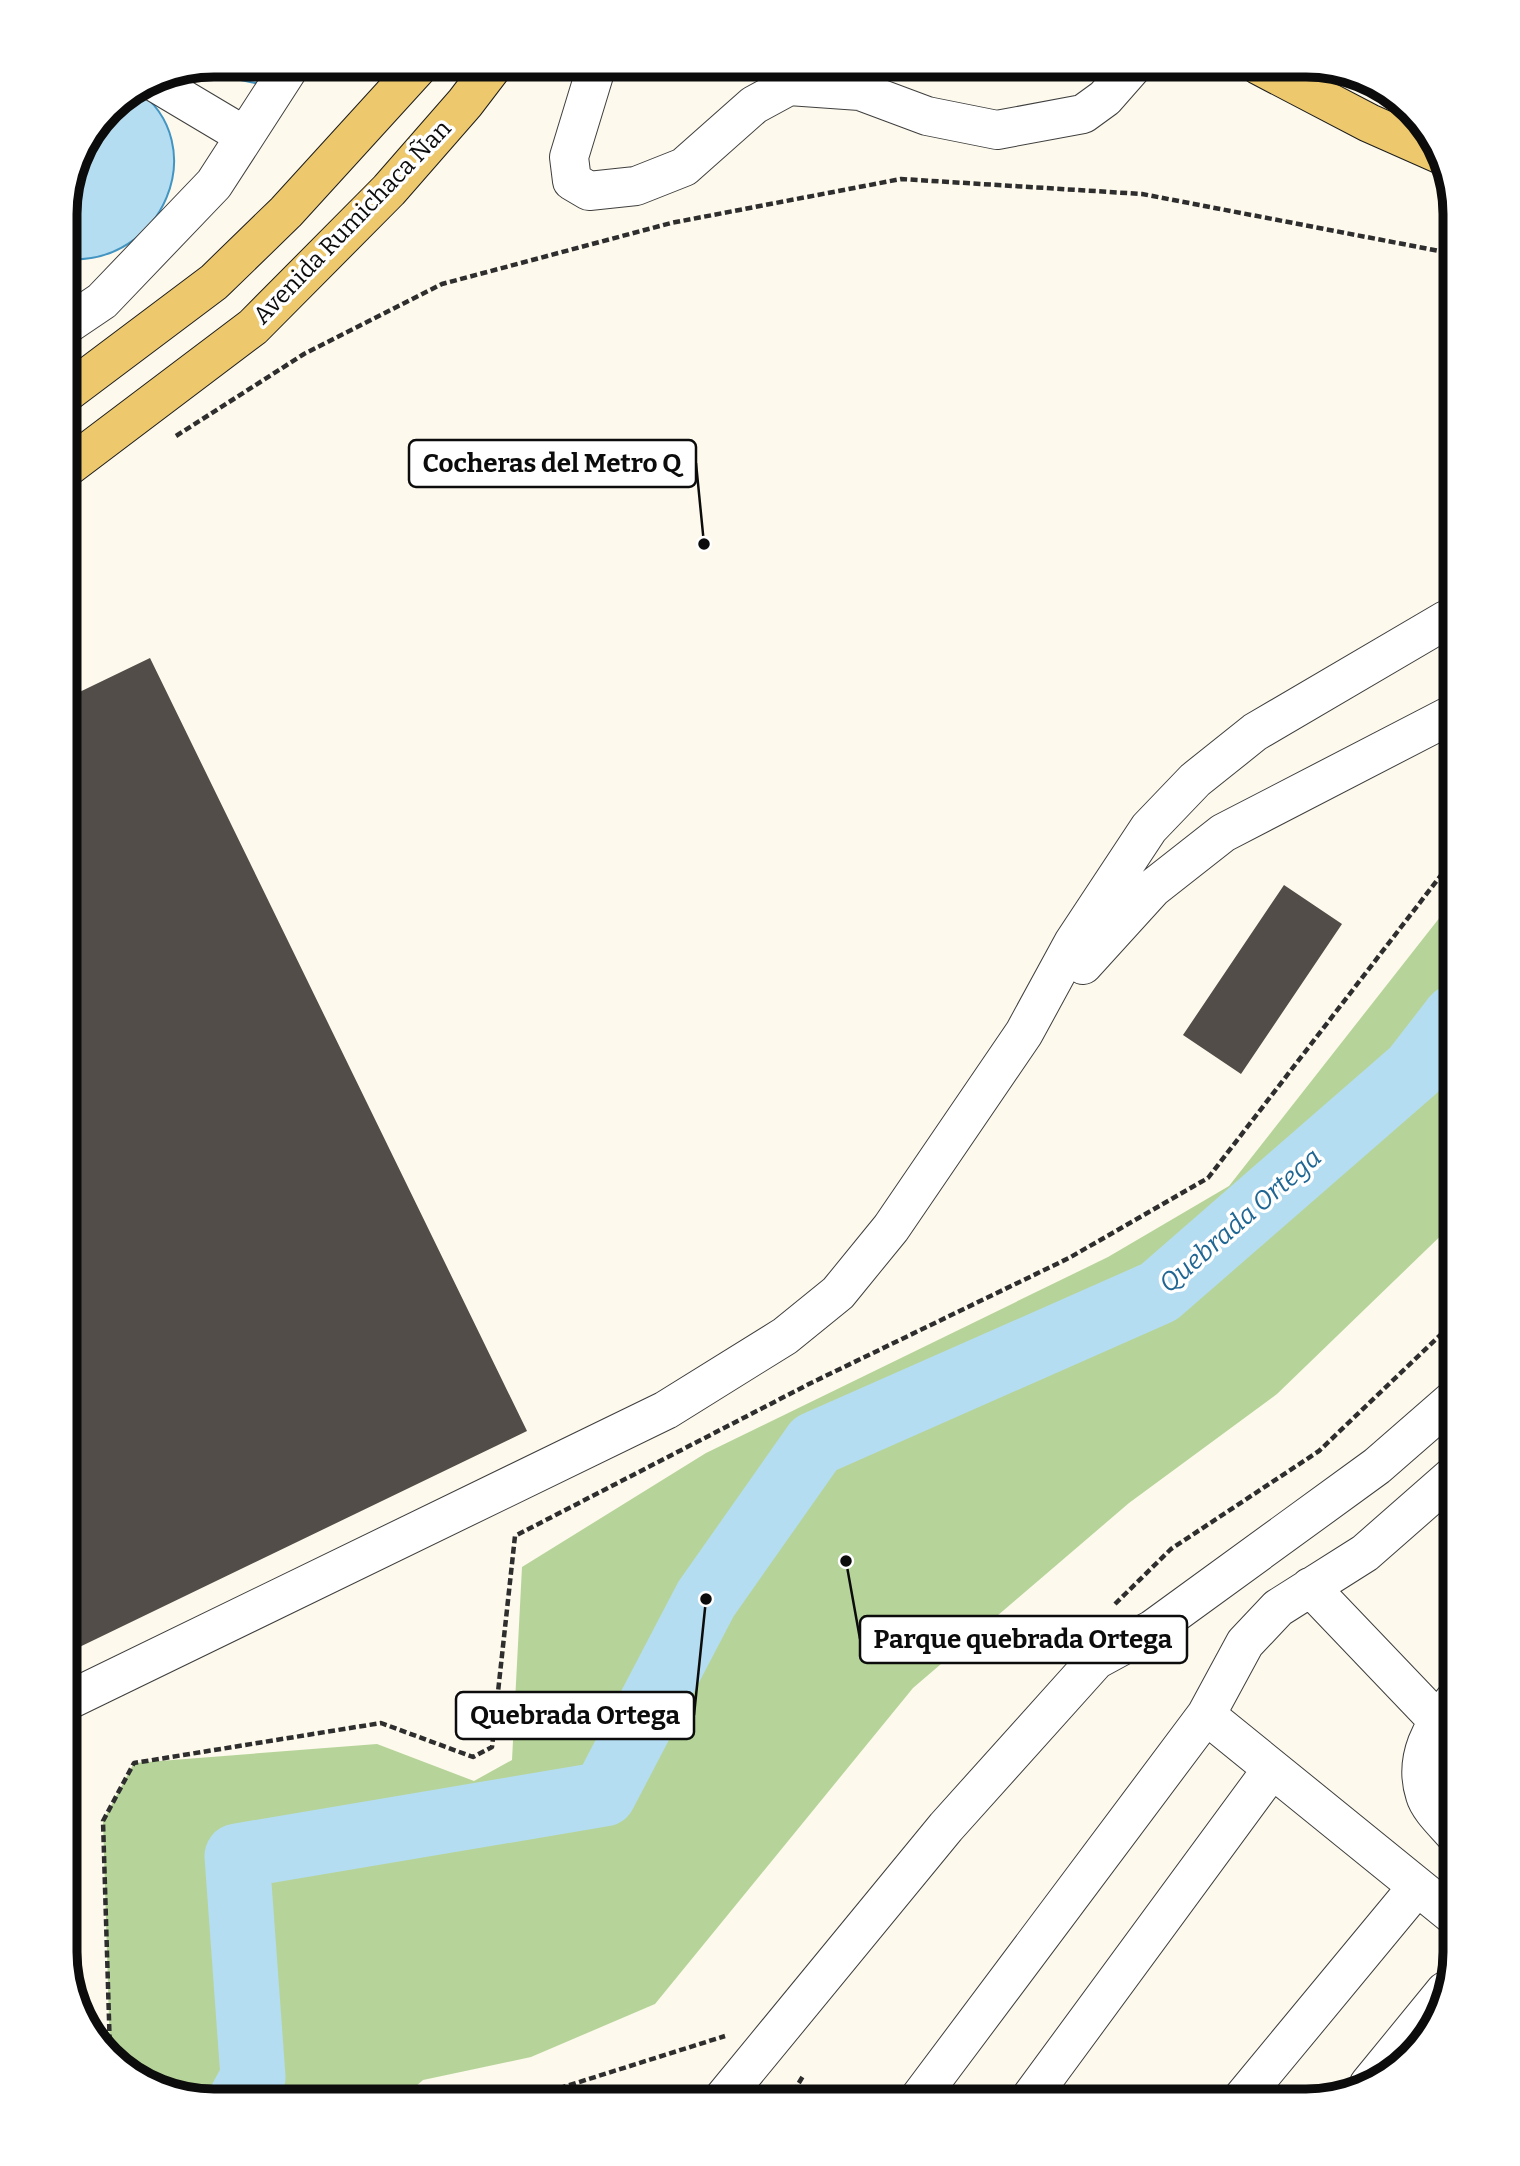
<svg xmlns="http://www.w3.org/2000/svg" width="1520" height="2166" viewBox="0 0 1520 2166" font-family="Bitter,serif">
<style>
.forest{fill:#b6d499}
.water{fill:#b5ddf1;stroke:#4294c2;stroke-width:2}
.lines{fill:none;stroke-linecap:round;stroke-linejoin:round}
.river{stroke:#b5ddf1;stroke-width:65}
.building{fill:#534d49}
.minor-casing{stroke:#3f3f3f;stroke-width:40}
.major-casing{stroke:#1d1d1d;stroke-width:40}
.path{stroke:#2e2e2e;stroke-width:4.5;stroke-dasharray:7 3.5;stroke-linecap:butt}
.minor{stroke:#fff;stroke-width:38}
.major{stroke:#edc86c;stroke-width:38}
.labels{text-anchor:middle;stroke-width:7;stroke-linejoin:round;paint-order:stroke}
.street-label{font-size:24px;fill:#0c0c0c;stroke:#fff}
.water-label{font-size:26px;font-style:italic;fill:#206693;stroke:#fff}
.rim{fill:none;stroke:#0c0c0c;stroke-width:9}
.leader{fill:none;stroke:#0c0c0c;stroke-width:2.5}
.callout-dot{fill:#0c0c0c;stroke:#fff;stroke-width:2.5}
.callout{fill:#fff;stroke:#0c0c0c;stroke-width:2.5}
.callout-label{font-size:26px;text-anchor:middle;font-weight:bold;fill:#0c0c0c}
</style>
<rect width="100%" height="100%" fill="#fdf9ec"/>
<path class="forest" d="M1455,898v324l-178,172 -148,109 -216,185 -258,316 -124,53 -108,23 -24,21h-195l-65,-20 -29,-29 -7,-231 31,-58 243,-19 97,37 38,-21 10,-193 184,-114 402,-196 121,-71z"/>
<path class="water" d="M214,65h62l-16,19 -48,-10 -10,-7z
M136,89c78,55 27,178 -71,170 0,-71 6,-130 71,-170z"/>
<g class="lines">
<path class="river" d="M240,2101l13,-24 -16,-221 367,-62 102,-195 109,-155 344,-152 255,-222 41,-53"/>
</g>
<path class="building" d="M150,658l377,773 -462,223v-955z
M1284,885l58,39 -101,150 -58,-39z"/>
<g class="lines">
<defs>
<path id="minor" d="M597,65l-28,92 3,24 17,10 47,-5 48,-19 70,-62 35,-19 71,5 67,25 70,14 86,-16 22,-16 29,-33
M151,80l94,56
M65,326l37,-25 112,-117 77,-119
M1083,965l70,-77 70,-55 232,-120
M1310,1587l127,133
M65,1702l601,-292 119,-74 53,-43 53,-65 133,-195 49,-90 76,-115 46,-48 60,-48 191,-112 9,-2
M1206,1715l249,202
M1455,1835c-9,-11 -26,-26 -30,-40 -12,-37 7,-69 30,-96
M1369,2084l76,-93
M721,2101l225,-274 150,-167 57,-31 224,-163 78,-68
M917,2101l289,-386 39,-72 33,-35 87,-55 90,-79
M1028,2101l244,-332
M1240,2101l177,-214"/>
<path id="major" d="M1258,65l111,58 70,31
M65,394l149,-112 72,-70 134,-147
M65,469l188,-142 136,-137 76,-87 29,-38"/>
</defs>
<use href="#minor" class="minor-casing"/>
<use href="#major" class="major-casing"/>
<path class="path" d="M176,436l128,-82 138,-70 229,-61 230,-44 241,15 313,60
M1115,1604l56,-55 148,-98 136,-130
M110,2052l-7,-231 31,-58 247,-40 92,34 19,-10 23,-211 296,-153 258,-125 139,-80 247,-321
M519,2101l206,-65
M788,2101l15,-25"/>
<use href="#minor" class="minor"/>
<use href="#major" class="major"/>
</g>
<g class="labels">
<g class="street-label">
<text transform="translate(352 222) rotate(-46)" y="8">Avenida Rumichaca Ñan</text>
</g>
<g class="water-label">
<text transform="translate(1240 1220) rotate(-41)" y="9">Quebrada Ortega</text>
</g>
</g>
<path d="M0 0H1520V2166H0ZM214 77H1306A137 137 0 0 1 1443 214V1952A137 137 0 0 1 1306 2089H214A137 137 0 0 1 77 1952V214A137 137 0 0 1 214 77Z" fill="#fff" fill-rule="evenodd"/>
<path class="rim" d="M214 77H1306A137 137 0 0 1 1443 214V1952A137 137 0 0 1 1306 2089H214A137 137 0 0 1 77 1952V214A137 137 0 0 1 214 77Z"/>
<path class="leader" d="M704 544L696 463M846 1561L860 1639M706 1599L694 1715"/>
<g class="callout-dot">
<circle cx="704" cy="544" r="7"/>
<circle cx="846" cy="1561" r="7"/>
<circle cx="706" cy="1599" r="7"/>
</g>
<g class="callout">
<rect x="409" y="440" width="287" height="47" rx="7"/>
<rect x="860" y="1616" width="327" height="47" rx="7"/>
<rect x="456" y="1692" width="238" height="47" rx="7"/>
</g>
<g class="callout-label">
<text x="552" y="472">Cocheras del Metro Q</text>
<text x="1023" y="1648">Parque quebrada Ortega</text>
<text x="575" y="1724">Quebrada Ortega</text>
</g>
</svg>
